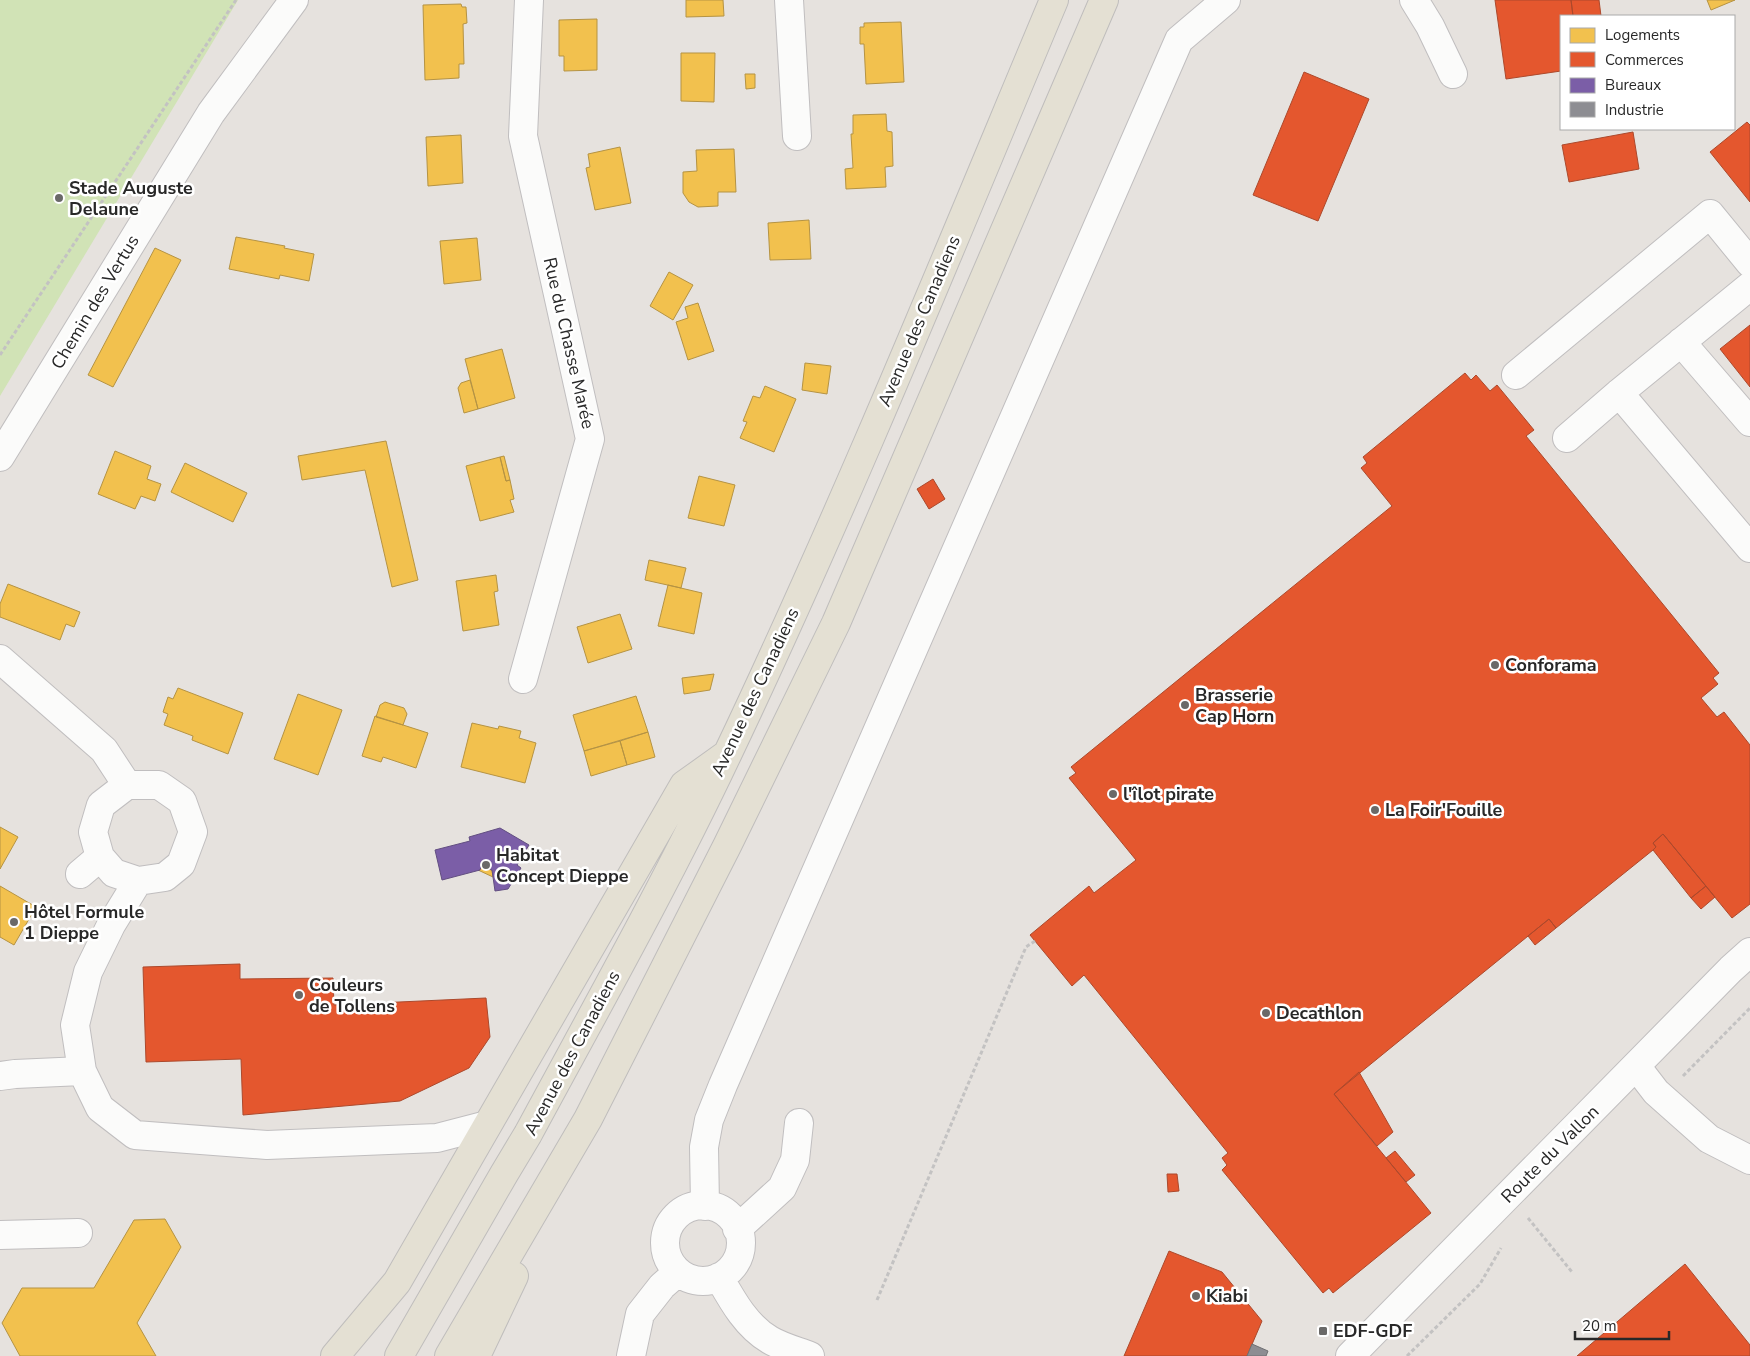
<svg xmlns="http://www.w3.org/2000/svg" width="1750" height="1356" viewBox="0 0 1750 1356" font-family="'Nunito Sans',sans-serif">
<style>
.pitch{fill:#d1e3b6}
.homes{fill:#f2c14e;stroke:#b59343}
.shops{fill:#e4572e;stroke:#ac492c}
.offices{fill:#7b5ea7;stroke:#624e81}
.industry{fill:#8d8d92;stroke:#6f6f72}
.lines{fill:none;stroke-linecap:round;stroke-linejoin:round}
.minor-casing{stroke:#c0bebf;stroke-width:30}
.major-casing{stroke:#bfbdbc;stroke-width:30}
.path{stroke:#c3c2c2;stroke-width:3;stroke-dasharray:4 2.5;stroke-linecap:butt}
.minor{stroke:#fbfbfa;stroke-width:28}
.major{stroke:#e4e0d3;stroke-width:28}
.poi-dot{fill:#6a6968;stroke:#fff;stroke-width:2}
.labels{text-anchor:middle;stroke-width:5;stroke-linejoin:round;paint-order:stroke}
.poi-label{font-size:18px;font-weight:bold;fill:#282828;stroke:#fff;text-anchor:start}
.street-label{font-size:18px;fill:#282828;stroke:#fff}
</style>
<rect width="100%" height="100%" fill="#e6e2de"/>
<path class="pitch" d="M0,0h238l-238,396z"/>
<path class="homes" d="M686,0h37l1,16 -38,1z
M1707,0h28l-24,10z
M461,4l1,3h4l1,16 -4,1 1,40h-5v14l-34,2 -2,-75z
M597,19v51l-33,1v-15h-5v-36z
M901,22l3,60 -38,2 -2,-40h-4v-17h4v-4z
M681,53h34l-1,49 -33,-1z
M745,74h10v14l-9,1z
M886,114l1,17 5,1 1,34 -8,1 1,20 -40,2 -1,-20 8,-1 -2,-34h2v-19z
M461,135l2,48 -35,3 -2,-49z
M620,147l11,56 -36,7 -9,-42 4,-1 -2,-13z
M734,149l2,43h-18v14l-20,1 -9,-5 -6,-9v-21l14,-1 -1,-21z
M809,220l2,39 -41,1 -2,-37z
M236,237l49,9 -1,2 30,6 -5,27 -29,-6 -1,4 -50,-10z
M477,238l4,42 -37,4 -4,-43z
M155,248l26,12 -68,127 -25,-12z
M669,272l24,13 -20,35 -23,-14z
M698,303l16,48 -26,9 -12,-38 12,-4 -3,-11z
M502,349l13,49 -37,11 -13,-50z
M805,363l26,3 -4,28 -25,-4z
M470,380l8,29 -14,4 -6,-25 3,-5z
M765,386l31,13 -22,53 -34,-14 7,-16 -4,-1 10,-25 7,2z
M386,441l32,139 -26,7 -27,-117 -63,10 -4,-24z
M115,451l36,15 -4,13 14,5 -6,17 -14,-5 -6,13 -37,-15z
M504,456l6,24 -4,1 -6,-24z
M500,457l6,24 4,-1 4,19 -4,1 4,12 -34,9 -14,-55z
M185,463l62,30 -14,29 -62,-30z
M699,476l36,9 -11,41 -36,-8z
M649,560l37,8 -5,20 -36,-8z
M496,575l2,16 -4,1 5,33 -36,6 -7,-50z
M8,584l72,28 -6,15 -8,-3 -6,16 -60,-23v-13z
M668,585l34,8 -8,41 -36,-8z
M620,614l12,35 -44,14 -11,-36z
M714,674l-4,16 -26,4 -2,-16z
M178,688l65,25 -15,41 -36,-14 1,-4 -29,-11 4,-11 -5,-2 5,-15 5,2z
M298,694l44,16 -24,65 -44,-16z
M636,696l12,36 -64,19 -11,-36z
M385,702l19,6 3,6 -4,11 -27,-8 4,-12z
M375,716l53,17 -12,35 -33,-11 -2,5 -19,-6z
M472,723l26,6 1,-3 22,5 -2,7 17,5 -11,40 -64,-16z
M648,732l7,25 -28,8 -7,-24z
M620,741l7,24 -36,11 -7,-25z
M0,827l18,10 -18,32z
M481,867l11,3 1,7 -15,-7z
M0,886l36,21 -22,38 -14,-8z
M165,1219l16,28 -44,76 19,33h-136l-18,-33 20,-35h72l40,-68z"/>
<path class="shops" d="M1495,0h76l2,16h-12v55l-55,8z
M1571,0h28l2,16h-28z
M1304,72l65,27 -51,122 -65,-26z
M1747,122l3,3v77l-40,-50z
M1633,132l6,37 -70,13 -7,-37z
M1750,325v62l-30,-38z
M1465,373l6,7 5,-5 14,16 7,-6 37,45 -8,6 193,237 -6,5 5,6 -17,14 16,19 7,-5 26,33v159l-18,14 -69,-84 -10,9 3,4 -3,3 -97,78 -7,-9 -215,175 97,119 -98,80 -4,-5 -6,5 -101,-123 5,-5 -5,-7 6,-5 -144,-178 -12,11 -42,-51 59,-49 5,7 42,-33 -67,-82 7,-5 -5,-6 321,-261 -31,-38 6,-5 -4,-6z
M933,479l12,20 -16,10 -12,-20z
M1663,834l43,52 -15,12 -38,-48 3,-3 -3,-4z
M1706,886l9,11 -14,12 -10,-11z
M1549,919l7,9 -21,17 -7,-9z
M240,964v15l93,-1 1,27 152,-7 4,39 -21,31 -69,33 -157,14 -2,-56 -95,3 -3,-95z
M1359,1072l34,60 -16,14 -43,-52z
M1395,1151l20,24 -9,7 -20,-24z
M1167,1174h10l2,17 -11,1z
M1169,1251l53,21 40,49 -15,35h-123z
M1685,1264l65,81v11h-173z"/>
<path class="offices" d="M500,828l29,17 -12,20 4,3 -13,21 -13,2 -3,-21 -11,-3 -1,3 -38,10 -7,-30 35,-9 -1,-4z"/>
<path class="industry" d="M1252,1344l16,7 -2,5h-19z"/>
<g class="lines">
<defs>
<path id="minor" d="M789,0l8,136
M1414,0l16,26 23,48
M1681,342l69,80
M1516,375l194,-161 40,49
M1619,393l131,155
M1567,438l52,-45 131,-107
M0,457l211,-344 83,-113
M0,659l104,91 23,35
M523,679l67,-240 -67,-303 6,-136
M127,785h32l23,16 11,31 -12,32 -16,13 -27,4 -24,-8 -14,-16 -7,-25 8,-27z
M80,874l20,-17
M138,881l-27,44 -23,47 -13,53 7,46 18,37 35,27 132,10 170,-7 50,-13
M1636,1066l20,26 53,47 41,21
M0,1076l15,-2 67,-3
M665 1243a38 38 0 1 1 76 0a38 38 0 1 1-76 0Z
M705,1206l-1,-59 5,-27 14,-35 456,-1045 47,-40
M737,1229l45,-41 13,-28 4,-37
M0,1235l78,-2
M719,1277c13,23 27,49 51,63 12,7 27,11 40,16
M631,1356l9,-42 22,-28 16,-14
M1350,1356l381,-387 19,-17"/>
<path id="major" d="M335,1356l62,-74 287,-497 42,-30
M399,1356l105,-182 24,-40c68,-126 138,-250 199,-379 118,-248 221,-502 327,-755
M449,1356l139,-237 139,-273 109,-223 268,-623
M476,1356l38,-80"/>
</defs>
<use href="#minor" class="minor-casing"/>
<use href="#major" class="major-casing"/>
<path class="path" d="M0,355l236,-355
M1683,1076l67,-68
M1528,1218l44,54
M877,1300l135,-320 14,-33 9,-6
M1407,1356l73,-72 21,-36"/>
<use href="#minor" class="minor"/>
<use href="#major" class="major"/>
</g>
<g class="poi-dot">
<circle cx="59" cy="198" r="5"/>
<circle cx="1495" cy="665" r="5"/>
<circle cx="1185" cy="705" r="5"/>
<circle cx="1113" cy="794" r="5"/>
<circle cx="1375" cy="810" r="5"/>
<circle cx="486" cy="865" r="5"/>
<circle cx="14" cy="922" r="5"/>
<circle cx="299" cy="995" r="5"/>
<circle cx="1266" cy="1013" r="5"/>
<circle cx="1196" cy="1296" r="5"/>
<rect x="1318" y="1326" width="10" height="10" rx="2.5"/>
</g>
<g class="labels">
<g class="poi-label">
<text x="69" y="194">Stade Auguste<tspan x="69" dy="21">Delaune</tspan></text>
<text x="1505" y="671">Conforama</text>
<text x="1195" y="701">Brasserie<tspan x="1195" dy="21">Cap Horn</tspan></text>
<text x="1123" y="800">l'îlot pirate</text>
<text x="1385" y="816">La Foir'Fouille</text>
<text x="496" y="861">Habitat<tspan x="496" dy="21">Concept Dieppe</tspan></text>
<text x="24" y="918">Hôtel Formule<tspan x="24" dy="21">1 Dieppe</tspan></text>
<text x="309" y="991">Couleurs<tspan x="309" dy="21">de Tollens</tspan></text>
<text x="1276" y="1019">Decathlon</text>
<text x="1206" y="1302">Kiabi</text>
<text x="1333" y="1337">EDF-GDF</text>
</g>
<g class="street-label">
<text transform="translate(95 302) rotate(-59)" y="6">Chemin des Vertus</text>
<text transform="translate(919 321) rotate(-67)" y="6">Avenue des Canadiens</text>
<text transform="translate(569 343) rotate(77)" y="6">Rue du Chasse Marée</text>
<text transform="translate(755 692) rotate(-65)" y="6">Avenue des Canadiens</text>
<text transform="translate(572 1053) rotate(-62)" y="6">Avenue des Canadiens</text>
<text transform="translate(1550 1154) rotate(-45)" y="6">Route du Vallon</text>
</g>
</g>
<rect x="1560" y="15" width="175" height="115" fill="#ffffff" stroke="#a9a9a9"/>
<rect x="1570" y="28" width="25" height="15" fill="#f2c14e" stroke="#a9a9a9"/>
<text x="1605" y="40" font-size="15" fill="#282828">Logements</text>
<rect x="1570" y="52" width="25" height="15" fill="#e4572e" stroke="#a9a9a9"/>
<text x="1605" y="65" font-size="15" fill="#282828">Commerces</text>
<rect x="1570" y="78" width="25" height="15" fill="#7b5ea7" stroke="#a9a9a9"/>
<text x="1605" y="90" font-size="15" fill="#282828">Bureaux</text>
<rect x="1570" y="102" width="25" height="15" fill="#8d8d92" stroke="#a9a9a9"/>
<text x="1605" y="115" font-size="15" fill="#282828">Industrie</text>
<path d="M1575 1331v8h94v-8" fill="none" stroke="#282828" stroke-width="2.5"/>
<text x="1582" y="1331" font-size="15" fill="#282828" stroke="#ffffff" stroke-width="4" paint-order="stroke">20 m</text>
</svg>
